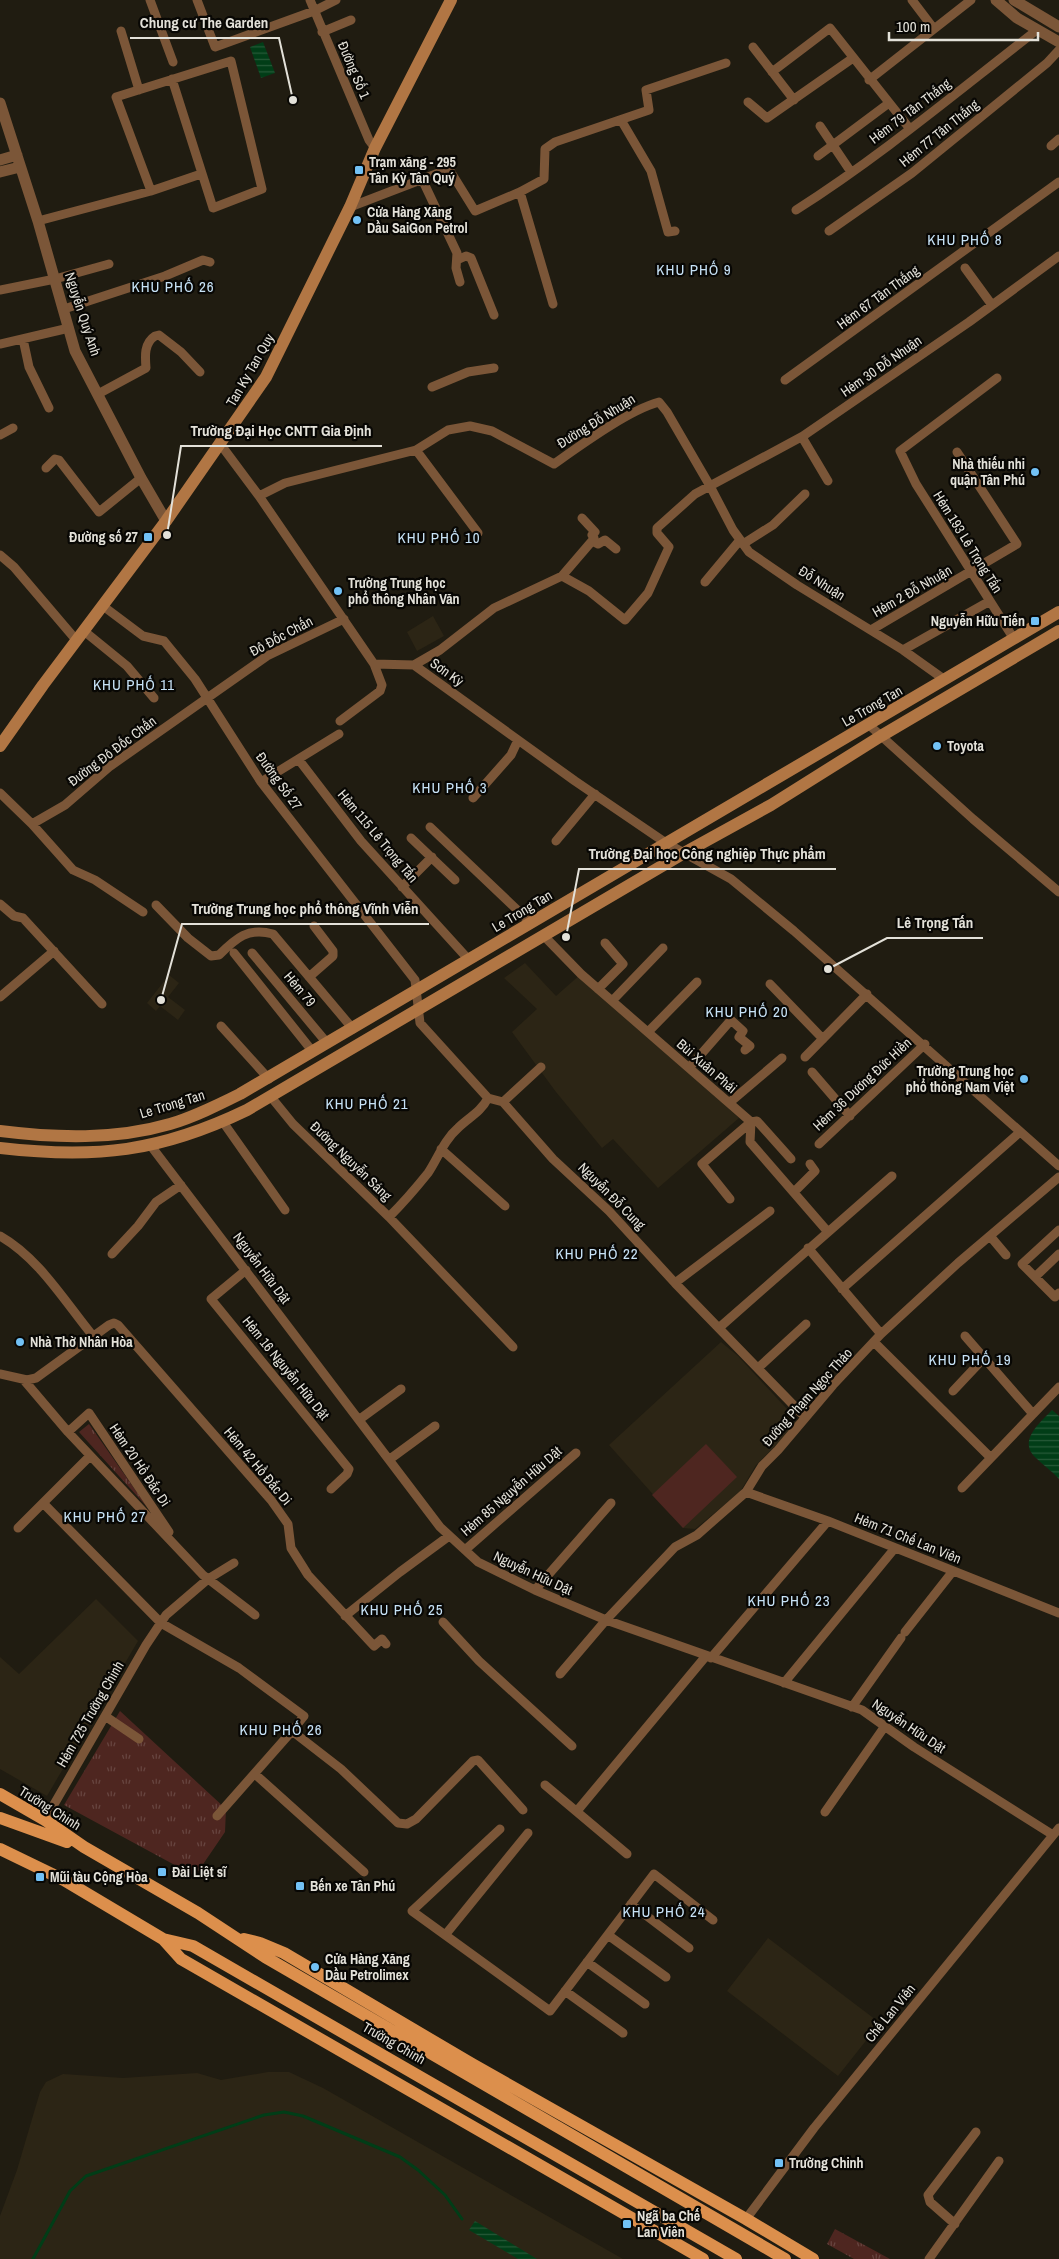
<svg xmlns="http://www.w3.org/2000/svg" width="1059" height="2259" viewBox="0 0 1059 2259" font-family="'Archivo Narrow',sans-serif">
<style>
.built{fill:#2c2515}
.grass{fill:url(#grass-tufts)}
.pitch{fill:#4e2620}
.water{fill:url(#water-rules)}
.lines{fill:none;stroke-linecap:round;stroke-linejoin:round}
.stream{stroke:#013d17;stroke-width:3}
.minor{stroke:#7b5638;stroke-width:9}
.tertiary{stroke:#7b5638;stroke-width:11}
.secondary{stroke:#b17644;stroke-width:12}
.primary{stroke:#dc8f4c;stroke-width:12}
.poi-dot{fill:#72c1f5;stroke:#080704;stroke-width:2}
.labels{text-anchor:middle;stroke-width:4.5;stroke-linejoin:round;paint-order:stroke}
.street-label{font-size:14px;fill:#e3e1d9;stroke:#080704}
.poi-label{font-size:14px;font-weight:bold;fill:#e3e1d9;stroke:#080704;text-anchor:start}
.neighbourhood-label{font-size:15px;letter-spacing:1px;fill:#c7e2f6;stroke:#080704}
.leader{fill:none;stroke:#e3e1d9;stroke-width:2}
.callout-dot{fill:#e3e1d9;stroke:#080704;stroke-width:2}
.callout-label{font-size:15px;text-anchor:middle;font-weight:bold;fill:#e3e1d9;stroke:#080704;stroke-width:4.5;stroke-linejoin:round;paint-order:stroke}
</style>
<defs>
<pattern id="grass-tufts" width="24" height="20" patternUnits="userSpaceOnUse" patternTransform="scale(1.25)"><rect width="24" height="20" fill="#4e2620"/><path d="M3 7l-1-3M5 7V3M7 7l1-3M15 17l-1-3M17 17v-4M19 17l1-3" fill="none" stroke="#674540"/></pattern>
<pattern id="water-rules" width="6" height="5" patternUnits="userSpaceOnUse" patternTransform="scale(1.25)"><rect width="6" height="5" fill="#013d17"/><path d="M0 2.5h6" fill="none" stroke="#265938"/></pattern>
</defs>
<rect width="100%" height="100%" fill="#201c11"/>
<path class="built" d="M433,616l11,20 -27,15 -10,-19z
M525,963l31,33 25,-22 158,144 -81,70 -45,-49 -11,9 -46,-56 -44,-60 25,-23 -33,-31z
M169,975l10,8 -11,14 17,13 -7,10 -18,-14 -4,5 -9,-8z
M721,1342l17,14 61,66 -43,43 -16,27 -45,37 -12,-1 -74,-83z
M96,1599l42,42 -91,155 -47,-27v-112l19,17z
M768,1938l112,85 -42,53 -111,-85z
M268,2072h21l34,16 300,171h-623v-43l17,-46 23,-78 6,-10 17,-8 60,4 74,-5 24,7z"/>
<path class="grass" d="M89,1424l59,84 -69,-76z
M120,1711l106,98 -1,23 -30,44 -131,-71z
M835,2229l55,30h-36l-27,-15z"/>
<path class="pitch" d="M706,1444l31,33 -54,51 -31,-33z"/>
<path class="water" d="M263,42l12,31 -14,5 -11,-31z
M1052,1410l7,6v63c-7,-8 -15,-13 -23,-21 -19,-17 4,-35 16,-48z
M475,2221l62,38h-19l-49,-29z"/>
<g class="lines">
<path class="stream" d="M33,2259l37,-68 16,-15 178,-61 20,-3 19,4 97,41 18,13 27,25 17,24"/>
<path class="minor" d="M150,0l23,62
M197,0l18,47 99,-36 22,-11
M310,0l59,140 6,8
M912,0l22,29
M121,31l18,59
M322,32l29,-12
M753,47l41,53
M772,72l58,-44 80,101
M869,80l102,-80
M748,102l19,16 86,-60
M621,120l30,51 17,61 7,-1
M820,126l31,46
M1051,146l8,-7
M818,156l71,-53
M422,179l35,74 -1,15 4,14
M151,191l-35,-94c38,-12 76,-24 115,-36l31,128 -49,19 -41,-129
M520,192l33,112
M350,207l99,-38 26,42 45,-19 24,-13 1,-30 10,-7 94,-32 -3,-20 80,-27
M796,210c85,-54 162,-119 241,-180
M38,221l113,-30 50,-17
M829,231l83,-58 135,-110 12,-13
M457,260l9,-4 5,2 23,57
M965,268l27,37
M0,290l55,-11 54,-15
M64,309l101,-33 38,-16 7,2
M23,339l6,28 20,41
M0,344l69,-16
M997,378l-97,73 16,33 98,155
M785,380l274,-198
M432,387l36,-15 26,-4
M98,394l48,-26c-1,-12 -2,-25 9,-32l4,-1 22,17 19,20
M0,435l13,-7
M802,437l26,44
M221,445l38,51 115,168 40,1 161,116 91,62 65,36 63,52 265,235
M416,450l62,83
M46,468l9,-9 4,1 40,52 42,-34
M259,496l26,-13 131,-33 32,-20 22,-4 22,5 62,33c27,-19 75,-54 105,-62l8,10 43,74 23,44 16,22 48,33 106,65 42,30
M582,518l13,14 -3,3 2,3 -2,3
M592,541l6,3 7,-4 11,9
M743,544l30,-19 32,-31
M0,555l14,12 63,74
M562,576l30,-35
M705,582l35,-42
M103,606l40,30 21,5 31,38 66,103 154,198 5,43 68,75 15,4 50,57 56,52 66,72 130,134
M871,630l146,-86 -60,-92
M84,631l43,35 27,32
M903,650l87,-49
M414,665l26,-15 54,-42 68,-32 27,15 36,29 23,-27 21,-46 -12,-14v-5l38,-34 108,-58 166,-114 90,-66
M340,721l40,-30 2,-6 -8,-21
M869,725l104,94 86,73
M299,760l62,81 108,119
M261,782l78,-48
M0,793l32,31 41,46 22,10 48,32
M473,798l38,-43 7,-15
M32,824l33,-19 44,-38 158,-111 77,-37
M430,827l101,96
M411,838l44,42
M556,841l39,-47
M402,887l30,-30
M0,904l14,12 9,2 79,86
M156,905l32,33 23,18 8,-1c17,-17 29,-28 54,-21l80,95
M544,936l37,38 170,148 -1,20 78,90
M234,953l79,99
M252,953l75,90
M309,977l24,-21v-5l-19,-25
M770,984l53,55
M598,989l25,-25 -18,-21
M0,997l54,-46
M612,1001l51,-53
M221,1026l48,53
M648,1032l49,-50
M805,1057l62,-63
M689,1068l42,-48 12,11 -4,6 11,9 -5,4
M812,1072l38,44
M271,1097l22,27 96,93c14,-14 27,-29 39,-44 10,-15 16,-33 30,-45 10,-10 23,-16 30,-30
M503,1102l38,-35
M729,1103l53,-45
M223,1122l62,88
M819,1144l106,-100
M151,1146l289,381 38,35 57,28 71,30 256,90 52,37 139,88
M441,1149l64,57
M794,1192l21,-21 -5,-7
M730,1199l-28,-35 49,-42 6,-1 34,38
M389,1217l124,130
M1059,1230l-37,34 33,33 4,-4
M0,1236c39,22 65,66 93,100
M990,1236l16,19
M808,1248l73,86
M112,1254l26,-28 18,-24 25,-17
M246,1270l-35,29 138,170 -2,5 -16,15
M1035,1277l24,-23
M675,1283l95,-72
M842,1289l178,-157
M720,1327l172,-151
M965,1336l68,78
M875,1343l115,114
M758,1368l48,-44
M0,1374l27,6 9,-2 73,-53 5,-2 4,2 153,175 17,24 3,24 17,27 66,71 8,-7 4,5
M23,1379l45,53 135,143 52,40
M953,1391l31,-33
M360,1419l41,-30
M68,1432l21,-19 80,119
M390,1459l45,-33
M962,1488l97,-101
M746,1492l82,29 231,92
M43,1503l118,120 78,45 65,48 -12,15 49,38 57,54 9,1 9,-5 57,-58 5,-1 45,50
M18,1528l72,-72
M465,1550l111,-97
M535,1590l76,-87
M345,1616l55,-44 49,-36
M443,1622l36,39 93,85
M905,1632l48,-61
M711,1658l117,-137
M560,1674l46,-54 69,-73 22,-12 49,-43 16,-26 16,-16 55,-65 48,-51 77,-71 101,-86
M784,1683l111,-135
M852,1707l49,-69
M105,1716l34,23
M255,1774l109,98
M545,1785l82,69
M577,1811l129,-155
M825,1812l60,-86
M217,1816l75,-85
M45,1820l101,-175 20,-30 42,-36 26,-16
M500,1829l-88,82 138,100 104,-137 59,46
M631,1904l58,44
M446,1934l82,-101
M608,1935l58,42
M587,1962l58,42
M565,1991l58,42
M746,2219l68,-91 245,-300
M955,2224l-25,-22 -2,-7 48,-63
M929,2259l70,-98"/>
<path class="tertiary" d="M996,0l21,18 42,24
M1014,0l45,27
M0,103l38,118 37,130 66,127 25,43
M0,160l17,-5
M0,172l20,-5"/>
<path class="secondary" d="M0,746l43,-61 123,-164 100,-144 84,-170 25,-59 76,-148
M0,1131c56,7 115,9 170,-7 24,-7 48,-19 70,-30l819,-482
M0,1148c96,11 160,4 247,-38l437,-257 87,-48 110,-69 178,-105"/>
<path class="primary" d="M0,1794l45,26 39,27 114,66 67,44 520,302
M0,1818l67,24
M0,1849l64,31 99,59 30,7 543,313
M163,1939l18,20 522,300
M244,1939l16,4 24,10 188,111 274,155 67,40"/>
</g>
<g class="poi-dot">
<rect x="354" y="165" width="10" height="10" rx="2.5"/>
<circle cx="357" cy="220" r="5"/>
<circle cx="1035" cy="472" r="5"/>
<rect x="143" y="532" width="10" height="10" rx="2.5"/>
<circle cx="338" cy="591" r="5"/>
<rect x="1030" y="616" width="10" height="10" rx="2.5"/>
<circle cx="937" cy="746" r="5"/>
<circle cx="1024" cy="1079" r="5"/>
<circle cx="20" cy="1342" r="5"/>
<rect x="157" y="1867" width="10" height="10" rx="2.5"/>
<rect x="35" y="1872" width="10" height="10" rx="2.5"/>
<rect x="295" y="1881" width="10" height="10" rx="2.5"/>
<circle cx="315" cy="1967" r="5"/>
<rect x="774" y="2158" width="10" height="10" rx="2.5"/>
<rect x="622" y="2219" width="10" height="10" rx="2.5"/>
</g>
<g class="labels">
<g class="street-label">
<text transform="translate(354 70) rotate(67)" y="5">Đường Số 1</text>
<text transform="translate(910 111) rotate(-37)" y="5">Hẻm 79 Tân Thắng</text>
<text transform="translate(939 133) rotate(-39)" y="5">Hẻm 77 Tân Thắng</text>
<text transform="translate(878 297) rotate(-36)" y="5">Hẻm 67 Tân Thắng</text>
<text transform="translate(83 314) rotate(72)" y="5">Nguyễn Quý Anh</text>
<text transform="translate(881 366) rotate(-35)" y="5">Hẻm 30 Đỗ Nhuận</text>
<text transform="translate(250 370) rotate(-60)" y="5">Tan Ky Tan Quy</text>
<text transform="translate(596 421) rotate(-32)" y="5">Đường Đỗ Nhuận</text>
<text transform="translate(968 542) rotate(58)" y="5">Hẻm 193 Lê Trọng Tấn</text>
<text transform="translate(822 583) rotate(32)" y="5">Đỗ Nhuận</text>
<text transform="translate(912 591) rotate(-30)" y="5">Hẻm 2 Đỗ Nhuận</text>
<text transform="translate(281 636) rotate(-28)" y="5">Đô Đốc Chấn</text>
<text transform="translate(447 672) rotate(36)" y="5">Sơn Kỳ</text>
<text transform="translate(872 706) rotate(-30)" y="5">Le Trong Tan</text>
<text transform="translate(112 751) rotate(-37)" y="5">Đường Đô Đốc Chấn</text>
<text transform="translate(279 781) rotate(54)" y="5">Đường Số 27</text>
<text transform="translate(378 836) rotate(50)" y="5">Hẻm 115 Lê Trọng Tấn</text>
<text transform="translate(522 911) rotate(-31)" y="5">Le Trong Tan</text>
<text transform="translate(300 989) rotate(50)" y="5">Hẻm 79</text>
<text transform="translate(707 1066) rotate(41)" y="5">Bùi Xuân Phái</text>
<text transform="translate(862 1084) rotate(-43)" y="5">Hẻm 36 Dương Đức Hiền</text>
<text transform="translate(172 1104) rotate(-17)" y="5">Le Trong Tan</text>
<text transform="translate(351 1161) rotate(44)" y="5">Đường Nguyễn Sáng</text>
<text transform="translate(612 1196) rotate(45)" y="5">Nguyễn Đỗ Cung</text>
<text transform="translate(262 1268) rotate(53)" y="5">Nguyễn Hữu Dật</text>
<text transform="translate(286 1368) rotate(51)" y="5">Hẻm 16 Nguyễn Hữu Dật</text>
<text transform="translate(807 1397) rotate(-48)" y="5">Đường Phạm Ngọc Thảo</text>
<text transform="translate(140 1465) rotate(56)" y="5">Hẻm 20 Hồ Đắc Di</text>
<text transform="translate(258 1466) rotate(50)" y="5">Hẻm 42 Hồ Đắc Di</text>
<text transform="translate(511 1491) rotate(-41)" y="5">Hẻm 85 Nguyễn Hữu Dật</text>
<text transform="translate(908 1538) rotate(22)" y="5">Hẻm 71 Chế Lan Viên</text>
<text transform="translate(533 1573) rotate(25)" y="5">Nguyễn Hữu Dật</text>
<text transform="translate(90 1714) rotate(-60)" y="5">Hẻm 725 Trường Chinh</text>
<text transform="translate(909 1726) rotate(34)" y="5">Nguyễn Hữu Dật</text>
<text transform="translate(50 1808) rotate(32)" y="5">Trường Chinh</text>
<text transform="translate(890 2013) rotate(-51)" y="5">Chế Lan Viên</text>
<text transform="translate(394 2043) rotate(30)" y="5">Trường Chinh</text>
</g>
<g class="poi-label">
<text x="369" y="167">Trạm xăng - 295<tspan x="369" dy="16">Tân Kỳ Tân Quý</tspan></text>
<text x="367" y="217">Cửa Hàng Xăng<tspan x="367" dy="16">Dầu SaiGon Petrol</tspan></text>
<text x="1025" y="469" text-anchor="end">Nhà thiếu nhi<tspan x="1025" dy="16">quận Tân Phú</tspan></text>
<text x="138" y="542" text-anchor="end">Đường số 27</text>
<text x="348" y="588">Trường Trung học<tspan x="348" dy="16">phổ thông Nhân Văn</tspan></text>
<text x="1025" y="626" text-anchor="end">Nguyễn Hữu Tiến</text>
<text x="947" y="751">Toyota</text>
<text x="1014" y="1076" text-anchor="end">Trường Trung học<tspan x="1014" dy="16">phổ thông Nam Việt</tspan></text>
<text x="30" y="1347">Nhà Thờ Nhân Hòa</text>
<text x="172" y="1877">Đài Liệt sĩ</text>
<text x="50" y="1882">Mũi tàu Cộng Hòa</text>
<text x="310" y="1891">Bến xe Tân Phú</text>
<text x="325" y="1964">Cửa Hàng Xăng<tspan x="325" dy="16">Dầu Petrolimex</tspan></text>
<text x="789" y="2168">Trường Chinh</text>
<text x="637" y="2221">Ngã ba Chế<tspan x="637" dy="16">Lan Viên</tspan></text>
</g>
<g class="neighbourhood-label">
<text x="965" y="245">KHU PHỐ 8</text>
<text x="694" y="275">KHU PHỐ 9</text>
<text x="173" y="292">KHU PHỐ 26</text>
<text x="439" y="543">KHU PHỐ 10</text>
<text x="134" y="690">KHU PHỐ 11</text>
<text x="450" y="793">KHU PHỐ 3</text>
<text x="747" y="1017">KHU PHỐ 20</text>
<text x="367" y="1109">KHU PHỐ 21</text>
<text x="597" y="1259">KHU PHỐ 22</text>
<text x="970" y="1365">KHU PHỐ 19</text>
<text x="105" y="1522">KHU PHỐ 27</text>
<text x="789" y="1606">KHU PHỐ 23</text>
<text x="402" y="1615">KHU PHỐ 25</text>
<text x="281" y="1735">KHU PHỐ 26</text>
<text x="664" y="1917">KHU PHỐ 24</text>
</g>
</g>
<path class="leader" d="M293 100L279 38H130M167 535L181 446H382M566 937L579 869H836M161 1000L182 924H429M828 969L887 938H983"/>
<g class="callout-dot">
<circle cx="293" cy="100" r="5"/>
<circle cx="167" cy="535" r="5"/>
<circle cx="566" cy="937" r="5"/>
<circle cx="161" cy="1000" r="5"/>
<circle cx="828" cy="969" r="5"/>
</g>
<g class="callout-label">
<text x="204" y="28">Chung cư The Garden</text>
<text x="281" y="436">Trường Đại Học CNTT Gia Định</text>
<text x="707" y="859">Trường Đại học Công nghiệp Thực phẩm</text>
<text x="305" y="914">Trường Trung học phổ thông Vĩnh Viễn</text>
<text x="935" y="928">Lê Trọng Tấn</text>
</g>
<path d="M889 32v8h149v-8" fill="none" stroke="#e3e1d9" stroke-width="2.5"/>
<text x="896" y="32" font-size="15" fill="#e3e1d9" stroke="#080704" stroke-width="4" paint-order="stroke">100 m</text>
</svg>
